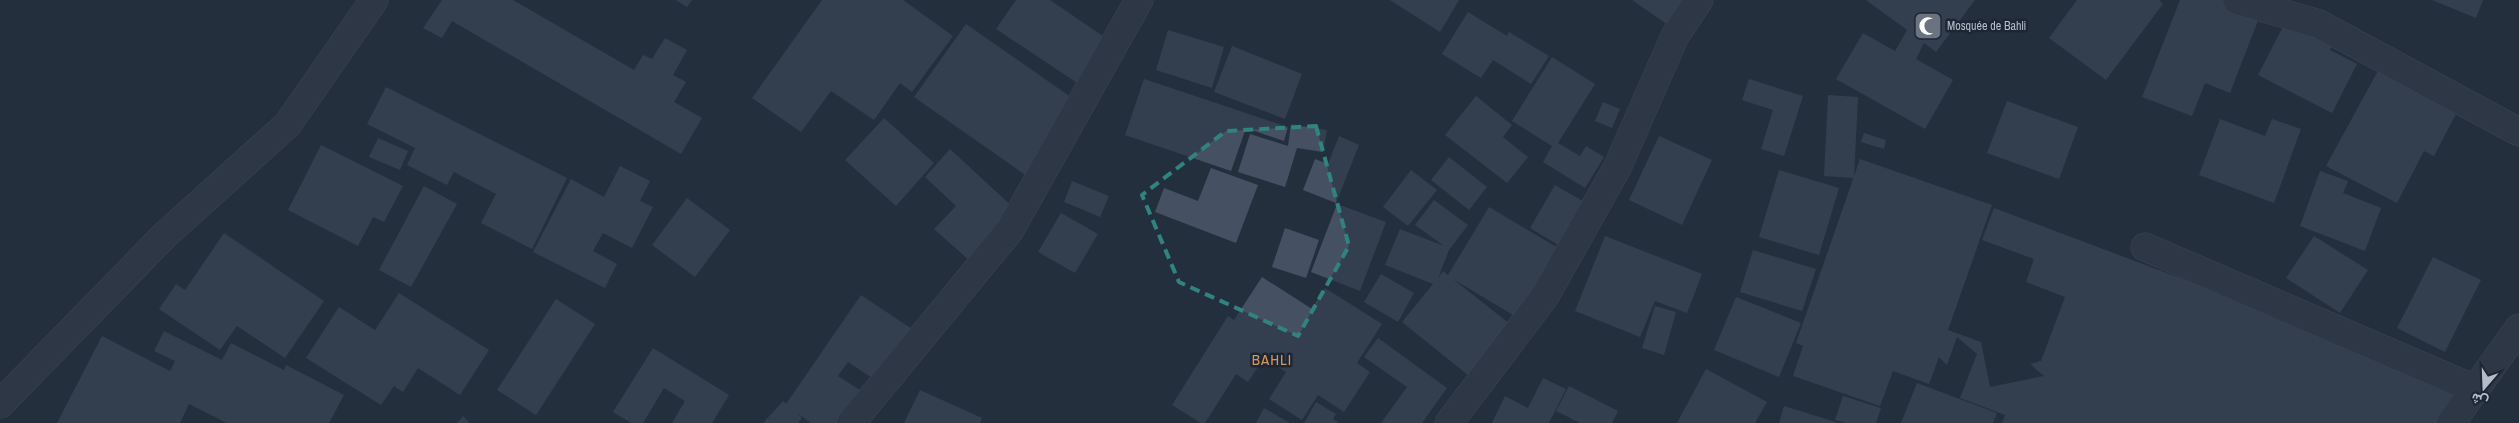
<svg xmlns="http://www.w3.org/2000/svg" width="2519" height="423" viewBox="0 0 2519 423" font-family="'Archivo Narrow',Vazirmatn,sans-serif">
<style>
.building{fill:#455162}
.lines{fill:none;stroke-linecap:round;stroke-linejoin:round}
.minor-casing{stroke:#565f6c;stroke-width:29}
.tertiary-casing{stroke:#565f6c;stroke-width:29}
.minor{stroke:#38414e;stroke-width:28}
.tertiary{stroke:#38414e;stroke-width:28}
.marked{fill:none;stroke:#308480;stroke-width:4;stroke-dasharray:10 6;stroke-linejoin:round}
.labels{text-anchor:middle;stroke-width:5;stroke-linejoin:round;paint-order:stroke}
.poi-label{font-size:12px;fill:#b4bcc9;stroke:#1d2633;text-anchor:start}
.quarter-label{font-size:15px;letter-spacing:1px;fill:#d59563;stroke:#1d2633}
</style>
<rect width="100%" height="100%" fill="#242f3e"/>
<path class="building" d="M442,0h71l121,70 9,-15 9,4 13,-21 22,12 -14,25 13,7 -12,20 28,16 -21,36 -229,-133 -10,17 -19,-10z
M676,0h16l-5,7z
M822,0h81l50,36 -41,56 -12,-9 -26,37 -43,-29 -30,41 -49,-34z
M1016,0h34l69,47 -30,44 -93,-62z
M1390,0h69l-19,32z
M1632,0h58l-19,27z
M1866,0h109l-39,52 -12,-9 -8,16 37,21 -28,49 -89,-50 27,-46 32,18 12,-21z
M2077,0h82l4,4 -57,76 -57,-42z
M2180,0h55l27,10 -32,83 -25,-10 -13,33 -50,-19z
M2432,0h51l-7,18z
M1468,12l39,24 2,-4 40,24 -18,28 -38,-24 -12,18 -39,-24z
M2288,17l47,24 -5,9 27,14 -25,49 -74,-38z
M966,24l119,83 -51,74 -120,-84z
M1168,30l56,17 -12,41 -56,-18z
M1232,46l70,28 -17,45 -71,-27z
M1552,57l43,27 -37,59 22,13 6,-10 18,11 -19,31 -42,-26 9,-16 -40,-25z
M2380,67l79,41 -25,48 -10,-5 -27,52 -71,-37z
M1144,79l144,48 -4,14 -38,-13 -15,43 -106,-36z
M1749,79l54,17 -19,60 -23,-7 12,-39 -31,-10z
M386,87l181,91 -35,71 -51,-26 15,-29 -42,-22 -7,13 -40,-20 8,-17 -48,-24z
M1828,95l30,2 -4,81 -30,-2z
M1476,96l36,29 -9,12 25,20 -21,26 -62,-48z
M2007,101l71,26 -19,52 -72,-26z
M1603,102l17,7 -8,19 -17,-7z
M884,118l50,45 -38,43 -51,-46z
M2220,119l45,17 7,-17 29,10 -27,74 -75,-28z
M1291,124l36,6 -4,22 -26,-4 -12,39 -47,-15 12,-38 38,12z
M1864,133l22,7 -2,9 -23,-7z
M1339,136l20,9 -23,58 -33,-13 12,-31 13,5z
M1659,136l53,24 -30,65 -53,-25z
M378,138l30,13 -8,19 -31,-13z
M321,145l82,41 -19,36 -11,-5 -15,29 -70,-36z
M950,149l65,60 -46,51 -35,-31 22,-23 -31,-29z
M1449,157l38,30 -18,23 -38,-30z
M1860,159l132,46 -44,125 33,12 9,45 54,-11 -14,-12 11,-3 24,-64 -39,-15 8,-23 -52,-19 12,-32 481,181 -29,34h-444l3,-8 -45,-17 17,-44 -20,-17 -10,28 -8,-8 -10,27 -36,-13 -13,35 -87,-30 10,-30 -7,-3z
M620,166l30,15 -10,20 13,6 -21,41 -29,-15 -10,18 24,13 -12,24 -72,-36 38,-73 33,18z
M1211,168l47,17 -22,58 -81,-31 9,-24 34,13z
M1411,170l26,20 -29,36 -25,-19z
M1779,170l60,18 -20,67 -60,-18z
M2320,171l28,10 -5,12 38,15 -16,43 -65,-25z
M1072,181l37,15 -9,21 -36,-15z
M1555,185l31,18 -26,43 -30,-18z
M424,186l33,18 -46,83 -32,-17z
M687,198l43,32 -35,47 -43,-32z
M1434,200l34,25 -19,25 -11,28 5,-7 5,4 41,-68 71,42 -42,69 -65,-39 62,49 -41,52 -72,-58 31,-38 -48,-19 15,-36 44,17 -29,-21z
M1337,204l49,18 -26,69 -49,-19z
M1061,213l37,21 -23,39 -37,-21z
M1285,228l34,12 -13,38 -34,-11z
M224,233l100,68 -39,57 -48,-32 -17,24 -61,-41 17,-25 9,6z
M1605,236l97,38 -15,39 -32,-12 -15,36 -65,-26z
M2314,236l54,34 -28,43 -54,-35z
M1753,250l63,19 -14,42 -62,-19z
M2433,257l48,23 -36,72 -48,-24z
M1381,274l33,19 -16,29 -34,-20z
M1262,277l50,32 13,-21 57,36 -25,39 13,9 -26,40 -26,-17 -16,25 -33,-21 17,-27 -22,-14 -16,24 -12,-8 -31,49h-4l-29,-18 56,-89 6,4z
M399,293l90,57 -29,45 -42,-27 -15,24 -9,-6 -13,19 -75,-47 33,-51 36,23z
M861,295l60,40 -35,52 -38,-25 -10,14 33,21 -16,26h-44l-14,-10 5,5 -4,5h-35l20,-22 3,3z
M1736,297l65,26 -22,54 -65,-27z
M556,299l39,25 -59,91 -39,-25z
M1655,306l21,6 -12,43 -22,-7z
M164,331l58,29 9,-17 53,27 2,-5 58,30 -15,28h-102l-38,-19 -9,19h-123l45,-87 68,35 5,-10 -21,-10z
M1378,338l69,50 -25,35h-41l26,-36 -43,-30z
M653,348l76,47 -17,28h-40l13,-22 -21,-13 -21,35h-12l-18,-11z
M1706,369l61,33 -12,21h-78z
M1543,378l23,11 -17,34h-57l13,-27 23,12z
M1917,383l80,30 -4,10h-92z
M1569,386l49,25 -6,12h-32l-24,-12z
M920,390l62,28 -2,5h-76z
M1843,396l38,12 -5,15h-30l-11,-3z
M1316,402l20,12 -3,5 6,4h-35z
M1784,406l55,17h-60z
M1264,408l26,15h-34z
M463,416l7,7h-13z"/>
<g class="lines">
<defs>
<path id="minor" d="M2237,0l82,24 200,108
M2145,247l330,142
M0,404l165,-169 123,-111 86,-124
M851,423l159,-193 129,-230
M2451,423l68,-95"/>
<path id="tertiary" d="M1449,423l96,-127 72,-128 58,-132 24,-36"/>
</defs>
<use href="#minor" class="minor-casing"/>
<use href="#tertiary" class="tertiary-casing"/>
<use href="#minor" class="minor"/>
<use href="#tertiary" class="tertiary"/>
</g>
<path d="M0 0H2519V423H0ZM1316,126l33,120 -51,90 -119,-54 -37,-87 84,-64z" fill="#242f3e" fill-opacity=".55" fill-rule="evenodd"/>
<path class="marked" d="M1316,126l33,120 -51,90 -119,-54 -37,-87 84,-64z"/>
<defs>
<symbol id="mosque-square" viewBox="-11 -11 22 22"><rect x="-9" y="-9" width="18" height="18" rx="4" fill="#6b7280" stroke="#1d2633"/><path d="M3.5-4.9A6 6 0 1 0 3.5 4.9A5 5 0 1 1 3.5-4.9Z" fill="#fff"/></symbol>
</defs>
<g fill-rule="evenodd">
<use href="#mosque-square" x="1912" y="10" width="32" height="32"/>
</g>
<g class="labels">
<g class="poi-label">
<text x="1947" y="30">Mosquée de Bahli</text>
</g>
<g class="quarter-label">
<text x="1272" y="365">BAHLI</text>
</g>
</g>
<g transform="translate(2484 388) rotate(199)" stroke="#1d2633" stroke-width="4" paint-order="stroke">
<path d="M0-4L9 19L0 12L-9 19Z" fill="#b4bcc9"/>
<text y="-8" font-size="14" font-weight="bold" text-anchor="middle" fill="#b4bcc9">ش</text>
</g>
</svg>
